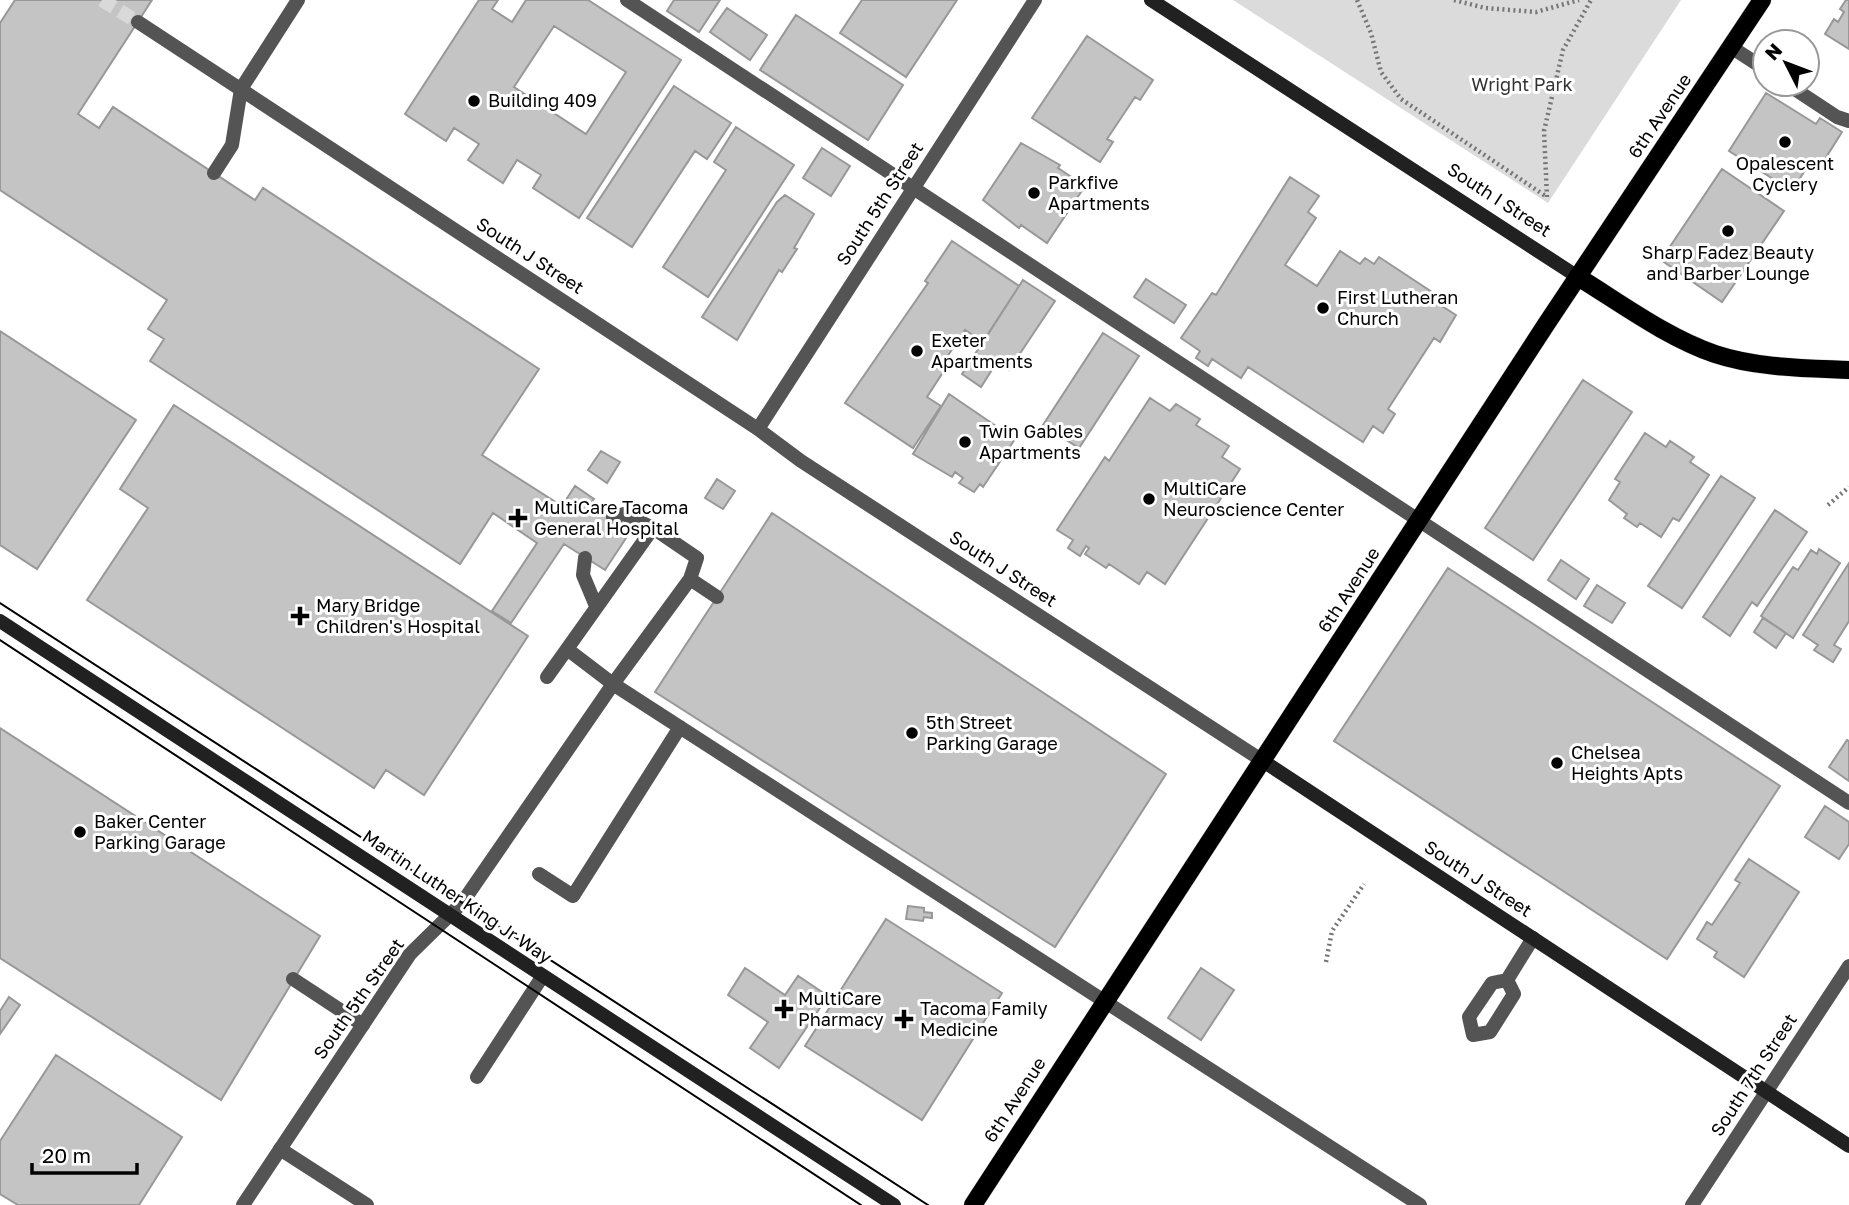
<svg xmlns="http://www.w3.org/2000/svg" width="1849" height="1205" viewBox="0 0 1849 1205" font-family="'Golos Text',sans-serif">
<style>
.green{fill:#dbdbdb}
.building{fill:#c4c4c4;stroke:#989898;stroke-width:2;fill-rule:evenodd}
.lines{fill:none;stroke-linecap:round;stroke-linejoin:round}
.street-tunnel{stroke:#d9d9d9;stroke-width:14;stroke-dasharray:14 7;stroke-linecap:butt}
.primary-casing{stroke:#dbdbdb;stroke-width:19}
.path{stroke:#767676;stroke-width:4.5;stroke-dasharray:2 3.5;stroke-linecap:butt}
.lane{stroke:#545454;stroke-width:14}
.street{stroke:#545454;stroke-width:14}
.secondary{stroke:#212121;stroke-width:14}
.primary{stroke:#000;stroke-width:18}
.tram{stroke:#000;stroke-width:2}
.poi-dot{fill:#000;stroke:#fff;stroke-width:2.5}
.labels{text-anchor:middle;stroke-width:6;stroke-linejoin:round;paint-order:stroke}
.park-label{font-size:18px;fill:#323232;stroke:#fff}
.poi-label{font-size:18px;fill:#000;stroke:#fff;text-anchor:start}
.street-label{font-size:18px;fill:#000;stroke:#fff}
</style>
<rect width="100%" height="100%" fill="#fff"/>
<path class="green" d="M1233,0h448l-133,203z"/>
<path class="building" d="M15,0h137l-74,114 21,14 14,-21 142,93 8,-12 276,181 -57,86 80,51 13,-20 19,13 -3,4 41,26 -27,41 -41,-26 -53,79 -19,-12 45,-68 -44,-30 -33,51 -310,-203 14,-22 -16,-10 19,-29 -167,-110v-167z
M479,0h19l-6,9 20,13 14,-22h62l93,60 -102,158 -46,-30 8,-13 -24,-15 -14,23 -35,-23 11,-16 -25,-16 -8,13 -41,-27zM554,26l72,46 -40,62 -72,-47z
M674,0h46l-21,32 -32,-21z
M862,0h95l-51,77 -66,-44z
M1846,0h3v49l-24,-15 9,-15 4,3 6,-10 -4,-3z
M727,8l40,27 -17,25 -40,-28z
M796,15l107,70 -35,55 -108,-70z
M1087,36l66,44 -13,20 -5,-3 -28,42 6,3 -13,20 -68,-44z
M674,86l57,37 -24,36 -12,-8 -63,96 -45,-29z
M1766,93l50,31 4,-6 22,14 -24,38 -9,-6 -17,27 -63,-40z
M736,127l58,38 -86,132 -45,-30 63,-97 -12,-8z
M1021,143l39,22 -2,3 27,18 -38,57 -26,-18 -2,3 -36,-28z
M822,148l28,18 -19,30 -28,-18z
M1722,169l62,42 -62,91 -61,-42z
M1290,177l29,19 -11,16 8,6 -31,47 32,21 23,-35 20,13 5,-6 9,6 5,-7 59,39 -4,5 22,14 -16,27 -6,-4 -46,71 7,5 -12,19 -10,-7 -10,16 -115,-75 -7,11 -29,-19 -4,7 -12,-8 4,-7 -19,-13 31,-45 4,2z
M785,195l29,19 -20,34 3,1 -15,23 -3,-2 -42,70 -35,-23 75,-115z
M952,241l67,45 -36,56 -18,-12 -20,30 4,3 -22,34 14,9 -28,42 -68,-45 83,-120 -3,-2z
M1146,279l40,26 -12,18 -40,-26z
M1023,280l32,21 -46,69 -12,-8 -16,25 -19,-13z
M0,331l136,89 -99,149 -37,-24z
M1103,333l36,23 -60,92 -36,-23z
M1583,380l49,32 -99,148 -48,-32z
M949,394l66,45 -32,48 -3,-3 -6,8 -15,-9 4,-5 -8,-6 -3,5 -39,-23z
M1150,398l20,13 6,-7 24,15 -4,6 33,21 -7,11 18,12 -75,115 -18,-12 -8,12 -30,-20 -3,4 -21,-14 4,-6 -3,-2 -6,10 -12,-8 5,-8 -16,-10 48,-73 4,4z
M174,405l354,231 -104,159 -38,-25 -12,18 -287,-188 61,-92 -28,-19z
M1645,433l21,14 4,-6 24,16 -4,5 19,13 -30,46 -6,-3 -12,19 -21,-14 -3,4 -13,-9 3,-4 -18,-14 11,-18 -5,-3z
M601,451l19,11 -13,21 -19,-13z
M1721,476l34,22 -73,110 -34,-22z
M717,479l18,12 -12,18 -18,-11z
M1775,510l32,22 -50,74 -5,-4 -22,34 -27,-19z
M772,513l394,261 -111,173 -400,-255z
M1819,549l21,14 -47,75 -32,-22 32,-49 5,3 13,-20 6,4z
M1561,560l28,19 -13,20 -28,-19z
M1849,563v58l-15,24 7,4 -8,13 -19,-12 4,-5 -15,-10z
M1448,568l332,218 -113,173 -333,-218z
M1597,585l28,18 -13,20 -28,-17z
M1763,618l23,15 -10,15 -22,-16z
M0,728l320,208 -99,164 -221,-142z
M1847,740l2,1v40l-20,-14z
M1825,806l24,16v22l-10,15 -34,-22z
M1749,859l50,33 -55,85 -30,-20 3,-5 -20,-13 10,-17 5,3 28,-42 -5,-3z
M908,906l16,2v4l8,1v5l-8,-1 -1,4 -17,-2z
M886,919l116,74 -80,127 -117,-74z
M745,968l40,27 13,-19 30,20 -49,72 -29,-20 18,-26 -40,-27z
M1201,968l33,22 -33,50 -33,-22z
M9,997l11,8 -20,29v-23z
M56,1055l126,82 -43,68h-121l-18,-11v-53z"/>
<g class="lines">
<path class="street-tunnel" d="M102,0l36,22"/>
<defs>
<path id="primary" d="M1578,277c44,27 88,60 137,77 42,14 90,14 134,16
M973,1205l572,-879 217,-326"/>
</defs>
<use href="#primary" class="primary-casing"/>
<path class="path" d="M1357,0l14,33 10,39 20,27 146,98
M1454,0l31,8 51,4 43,-12
M1547,197l-3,-66 19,-81 28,-50
M1828,505l21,-18
M1326,962l6,-31 32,-47"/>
<path class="lane" d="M627,0l1222,803
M1731,47l34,22
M1787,84l50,33 12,4
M214,173l18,-28 9,-56
M613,517l11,-3 29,14
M585,558l-2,17 13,31
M690,579l27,18
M547,677l20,-28
M613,684l77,-105 7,-21 -44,-30 -86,121 46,35 807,521
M539,874l34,22 107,-169
M293,979l70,46
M1507,980l7,14 -24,38 -17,3 -4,-18 23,-34 15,-3 26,-42
M477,1077l65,-100
M280,1149l87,56"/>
<path class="street" d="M138,22l620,407 43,32 462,300
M241,89l57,-89
M758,429l277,-429
M243,1205l167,-251 52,-51 151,-219
M1692,1205l157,-239"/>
<path class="secondary" d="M1151,0l427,277
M0,621l894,584
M1263,761l586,385"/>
<use href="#primary" class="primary"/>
<path class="tram" d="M0,603l928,602
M0,640l861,565"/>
</g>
<g class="poi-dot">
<circle cx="474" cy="101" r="7"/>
<circle cx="1785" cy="142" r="7"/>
<circle cx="1034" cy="193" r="7"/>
<circle cx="1728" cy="231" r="7"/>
<circle cx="1323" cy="308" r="7"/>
<circle cx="917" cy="351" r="7"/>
<circle cx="965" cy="442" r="7"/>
<circle cx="1149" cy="499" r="7"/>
<path d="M514.5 507.5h7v7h7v7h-7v7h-7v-7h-7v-7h7z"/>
<path d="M296.5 605.5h7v7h7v7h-7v7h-7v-7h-7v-7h7z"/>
<circle cx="912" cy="733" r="7"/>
<circle cx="1557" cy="763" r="7"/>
<circle cx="80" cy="832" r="7"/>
<path d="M780.5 998.5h7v7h7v7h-7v7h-7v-7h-7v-7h7z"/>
<path d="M900.5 1008.5h7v7h7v7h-7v7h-7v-7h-7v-7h7z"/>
</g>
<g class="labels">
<g class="park-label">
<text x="1522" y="91">Wright Park</text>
</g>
<g class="poi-label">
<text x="488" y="107">Building 409</text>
<text x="1785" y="170" text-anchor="middle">Opalescent<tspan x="1785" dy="21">Cyclery</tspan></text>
<text x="1048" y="189">Parkfive<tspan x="1048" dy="21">Apartments</tspan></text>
<text x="1728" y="259" text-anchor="middle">Sharp Fadez Beauty<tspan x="1728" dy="21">and Barber Lounge</tspan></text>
<text x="1337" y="304">First Lutheran<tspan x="1337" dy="21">Church</tspan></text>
<text x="931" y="347">Exeter<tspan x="931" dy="21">Apartments</tspan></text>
<text x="979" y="438">Twin Gables<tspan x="979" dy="21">Apartments</tspan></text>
<text x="1163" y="495">MultiCare<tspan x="1163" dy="21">Neuroscience Center</tspan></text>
<text x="534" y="514">MultiCare Tacoma<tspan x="534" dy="21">General Hospital</tspan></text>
<text x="316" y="612">Mary Bridge<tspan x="316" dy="21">Children's Hospital</tspan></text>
<text x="926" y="729">5th Street<tspan x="926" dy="21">Parking Garage</tspan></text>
<text x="1571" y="759">Chelsea<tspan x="1571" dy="21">Heights Apts</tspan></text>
<text x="94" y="828">Baker Center<tspan x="94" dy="21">Parking Garage</tspan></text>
<text x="798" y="1005">MultiCare<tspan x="798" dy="21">Pharmacy</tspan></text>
<text x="920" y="1015">Tacoma Family<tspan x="920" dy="21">Medicine</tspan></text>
</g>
<g class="street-label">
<text transform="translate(1660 116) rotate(-56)" y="6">6th Avenue</text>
<text transform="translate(1499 200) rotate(33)" y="6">South I Street</text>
<text transform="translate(880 204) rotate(-57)" y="6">South 5th Street</text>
<text transform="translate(530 256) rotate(33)" y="6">South J Street</text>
<text transform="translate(1003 569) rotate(33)" y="6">South J Street</text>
<text transform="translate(1349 590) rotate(-57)" y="6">6th Avenue</text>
<text transform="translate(1478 879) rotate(33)" y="6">South J Street</text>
<text transform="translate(457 897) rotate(34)" y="6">Martin Luther King Jr Way</text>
<text transform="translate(359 999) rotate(-55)" y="6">South 5th Street</text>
<text transform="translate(1754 1075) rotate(-57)" y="6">South 7th Street</text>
<text transform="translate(1015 1100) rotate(-57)" y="6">6th Avenue</text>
</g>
</g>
<g transform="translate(1786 63) rotate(312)"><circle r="33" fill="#ffffff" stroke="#999999" stroke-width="2"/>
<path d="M0-5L12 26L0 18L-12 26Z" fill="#000000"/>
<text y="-10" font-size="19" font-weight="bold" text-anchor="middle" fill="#000000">N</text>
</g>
<path d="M32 1163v10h105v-10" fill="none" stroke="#000000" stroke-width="3.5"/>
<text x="42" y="1163" font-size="21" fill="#000000" stroke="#ffffff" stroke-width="5" paint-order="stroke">20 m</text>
</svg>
